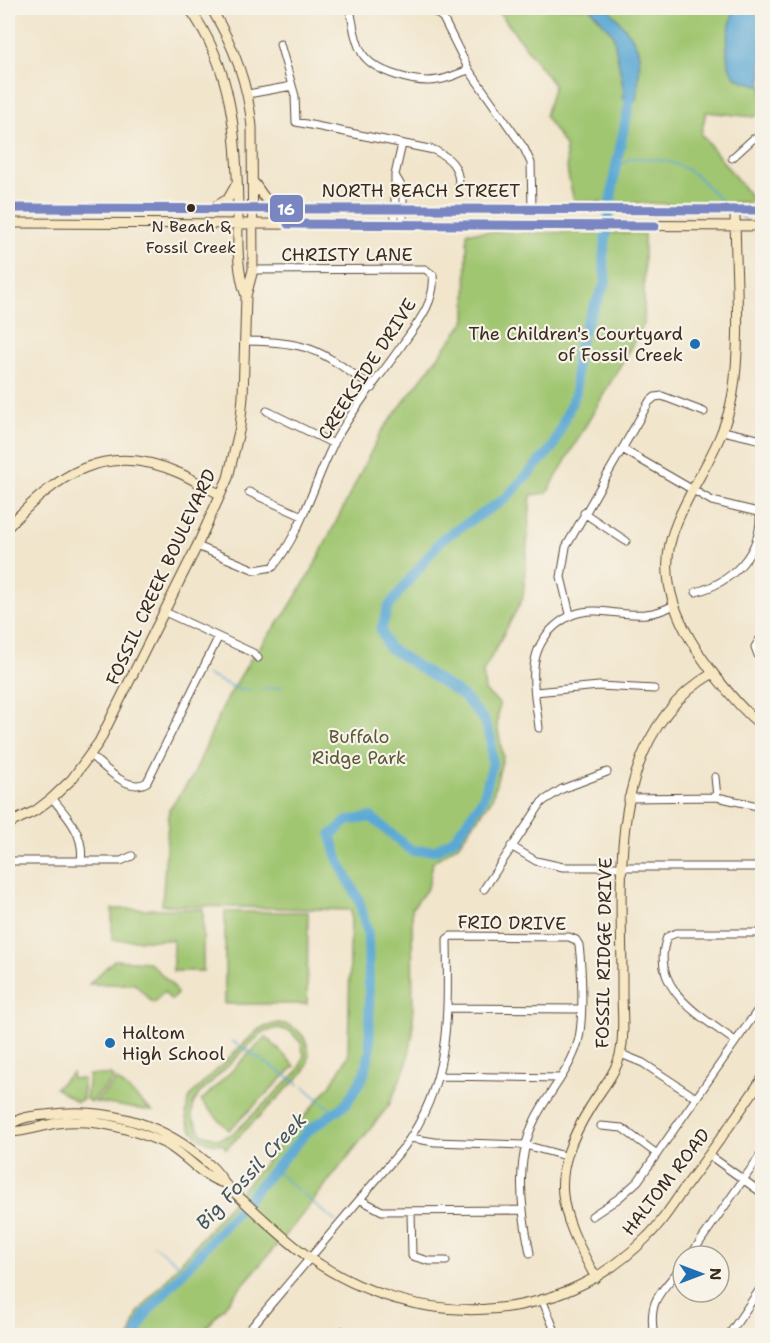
<svg xmlns="http://www.w3.org/2000/svg" width="770" height="1343" viewBox="0 0 770 1343" font-family="'Shantell Sans',sans-serif">
<style>
.green{fill:#a0c671;stroke:#6e7848;stroke-width:1.5;fill-rule:evenodd}
.water{fill:#5ba8d4;stroke:#4b6979;stroke-width:1.5}
.lines{fill:none;stroke-linecap:round;stroke-linejoin:round}
.stream{stroke:#5ba8d4;stroke-width:1.5}
.river{stroke:#5ba8d4;stroke-width:10}
.street-casing{stroke:#564638;stroke-width:9}
.secondary-casing{stroke:#564638;stroke-width:11}
.street{stroke:#fff;stroke-width:7}
.secondary{stroke:#f7e8c3;stroke-width:9}
.bus-1-casing{stroke:#f7f3e8;stroke-width:14}
.bus-1{stroke:#7986c2;stroke-width:9}
.bus-dot{fill:#3b2a1e;stroke:#f7f3e8;stroke-width:2}
.poi-dot{fill:#1f6fb2;stroke:#f7f3e8;stroke-width:2}
.labels{text-anchor:middle;stroke-width:4.5;stroke-linejoin:round;paint-order:stroke}
.bus-label{font-size:16px;fill:#3b2a1e;stroke:#f7f3e8}
.street-label{font-size:18px;fill:#3b2a1e;stroke:#f7f3e8}
.poi-label{font-size:18px;fill:#3b2a1e;stroke:#f7f3e8;text-anchor:end}
.park-label{font-size:18px;fill:#595937;stroke:#f7f3e8}
.water-label{font-size:20px;font-style:italic;fill:#46565e;stroke:#f7f3e8}
.line-badge{stroke:#f7f3e8;stroke-width:2}
.badge-label{font-size:16px;text-anchor:middle;font-weight:bold;fill:#fff}
</style>
<rect width="100%" height="100%" fill="#f7f3e8"/>
<filter id="ink" filterUnits="userSpaceOnUse"><feTurbulence type="fractalNoise" baseFrequency=".0167" numOctaves="2"/><feDisplacementMap in="SourceGraphic" scale="12" xChannelSelector="R" yChannelSelector="G"/><feConvolveMatrix kernelMatrix="1 2 1 2 8 2 1 2 1" color-interpolation-filters="sRGB"/></filter>
<filter id="wash" filterUnits="userSpaceOnUse"><feTurbulence type="fractalNoise" baseFrequency=".008" numOctaves="4" result="noise"/><feDisplacementMap in="SourceGraphic" scale="24" xChannelSelector="R" yChannelSelector="G"/><feGaussianBlur stdDeviation="1.35" result="paint"/><feColorMatrix in="noise" values="0 0 0 0 0 0 0 0 0 0 0 0 0 0 0 0 0 1.4 0 .05"/><feComposite in="paint" operator="in"/></filter>
<g filter="url(#wash)">
<rect width="100%" height="100%" fill="#f1e5cc"/>
<path class="green" d="M496,8h266v103l-8,6 -48,-5 -5,22 54,68 -77,2 -104,-3 -6,-26 -3,-29 -20,-30 9,-31z
M467,232l177,1v91l-97,169 -16,2 -8,103 -40,74 2,19 14,12 -2,21 6,33 -11,42 -34,46 -25,17 -5,26 -16,20 1,125 -6,30 -18,42 -96,121 -93,109 -70,1 8,-23 192,-227 18,-30 3,-146 -189,-5 7,-96 24,-33 31,-72 26,-44 37,-49 24,-39 70,-140 85,-112z
M112,909h91v62h-30v-31h-61z
M225,912h83l-1,92h-82z
M114,960l35,2 25,25 3,7 -6,6 -7,-8 -11,11 -18,-19h-46z
M278,1023c26,2 39,28 25,50l-77,76 -3,-5c-29,2 -46,-26 -31,-50l67,-65zM278,1028l12,3 11,12 3,12 -5,15 -66,64 -15,5 -16,-5 -10,-17 1,-13 6,-10 63,-61z
M266,1037l29,29 -66,64 -28,-29z
M72,1073v6h11v20l-6,3 -22,-14z
M89,1075h21l5,3 -24,24 -5,-3z
M117,1080l35,31 -57,-9z"/>
<path class="water" d="M590,8h18c34,39 35,39 28,92l-14,-2 2,-7 -11,-57z
M735,8h27v79c-7,-5 -19,-4 -26,-10 -16,-14 -7,-52 -1,-69z"/>
<g class="lines">
<path class="stream" d="M615,171l15,-13c23,0 45,2 64,16 14,9 20,24 35,32
M740,214l7,8
M755,229l7,8
M205,674l35,16 11,-1
M260,689l22,-2
M232,1041l67,43
M304,1087l30,25
M273,1169l26,22
M303,1194l32,27
M153,1245l32,24"/>
<path class="river" d="M136,1336l9,-21 163,-184 38,-27 17,-27 7,-25 -2,-118 -9,-34 -20,-38 -8,-27 16,-14 24,-4 41,34 24,-1 19,-12 28,-39 9,-33 -1,-27 -7,-19 -21,-24 -75,-49 -7,-17 7,-23 54,-68 63,-40 48,-52 23,-55v-36l9,-30 21,-44 -3,-24 12,-87 18,-85"/>
</g>
</g>
<g filter="url(#ink)">
<g class="lines">
<defs>
<path id="street" d="M350,8c3,15 4,31 12,45 11,19 54,31 76,27 10,-1 21,-7 31,-10
M430,8l13,10 26,52 55,78 7,15 1,45
M280,44l15,52 1,26 138,28c16,8 24,15 25,33
M248,94l44,-8
M732,158l21,-19 9,-1
M396,177l7,12v36
M395,225v-50l7,-31
M245,341c68,1 74,9 128,47
M267,411l67,33
M723,431l39,9
M624,450l88,51 50,12
M249,492l53,24
M584,513l42,28
M197,546l58,24 18,-3c29,-36 41,-84 61,-124 17,-33 47,-67 68,-98 15,-21 34,-43 31,-70l-8,-6 -172,1
M696,592c37,-10 66,-40 64,-79
M165,612l88,41 5,5
M570,614l-9,-37 5,-30 83,-145 6,-5 7,-1 42,16
M762,636l-7,11 7,19
M535,692l64,-6 55,3
M539,728c-2,-20 -7,-41 -5,-61 3,-32 31,-58 63,-56 29,2 50,9 77,-6
M90,755c14,11 38,39 57,27l71,-144
M715,777l2,20
M52,798c16,19 33,37 29,63
M628,798l89,-1 45,10
M511,846l25,15 27,6h199
M8,861h113l11,-5
M484,889l58,-87 20,-13 45,-17
M448,1008l132,1
M735,1041c-34,-25 -87,-53 -68,-104l9,-4h86
M621,1054l22,9 53,35
M439,1076l121,2
M601,1126l21,2 35,26
M410,1138l25,4 90,3 40,11
M709,1155l53,38
M361,1200l21,11 141,-1
M411,1211l1,45 17,5h17
M592,1216l27,-18 19,-17 124,-177
M690,1256l72,-103
M542,1299l15,37
M244,1336l160,-189c47,-65 44,-132 43,-208l4,-3 118,1 7,3 3,5c3,24 5,75 -1,97 -7,25 -25,46 -38,68 -26,43 -20,96 -10,143
M336,1336l6,-5 12,5
M654,1336c-7,-38 8,-44 29,-71
M728,1336l34,-50"/>
<path id="secondary" d="M189,8c44,60 48,129 49,202 0,30 -2,58 8,86
M255,184l9,13 14,12
M216,206l12,-7 8,-14
M8,208l754,2
M735,210c0,56 7,129 -2,183 -9,52 -37,83 -56,129 -25,57 4,110 39,155 15,18 28,35 46,49
M8,223l754,3
M8,527c49,-52 97,-87 171,-54 14,6 27,15 41,21
M8,824l27,-13 17,-13 20,-19 27,-37 98,-196 31,-68 12,-51 3,-30 3,-101 7,-26 -1,-143c-4,-44 -18,-81 -41,-119
M8,1127c10,-10 25,-11 38,-12 56,-8 110,6 153,41 11,9 19,15 25,27 28,25 55,53 86,75 104,72 246,72 337,-21 14,-13 25,-31 36,-47 27,-36 53,-73 79,-111
M8,1132c16,0 33,-6 49,-9 36,-5 74,5 107,20 22,11 37,34 60,40
M596,1278c-38,-69 -49,-101 -5,-172 9,-15 25,-33 29,-51 5,-19 2,-44 2,-63 1,-108 -20,-254 91,-319"/>
</defs>
<use href="#street" class="street-casing"/>
<use href="#secondary" class="secondary-casing"/>
<use href="#street" class="street"/>
<use href="#secondary" class="secondary"/>
<defs>
<path id="bus-1" d="M8,208l754,2
M288,224l367,2"/>
</defs>
<use href="#bus-1" class="bus-1-casing"/>
<use href="#bus-1" class="bus-1"/>
</g>
</g>
<circle class="bus-dot" cx="191" cy="208" r="5"/>
<g class="poi-dot">
<circle cx="695" cy="344" r="6"/>
<circle cx="110" cy="1043" r="6"/>
</g>
<g class="labels">
<g class="bus-label">
<text x="191" y="232">N Beach &amp;<tspan x="191" dy="21">Fossil Creek</tspan></text>
</g>
<g class="street-label">
<text x="421" y="197">NORTH BEACH STREET</text>
<text x="347" y="261">CHRISTY LANE</text>
<text transform="translate(367 369) rotate(-57)" y="6">CREEKSIDE DRIVE</text>
<text transform="translate(161 577) rotate(-65)" y="6">FOSSIL CREEK BOULEVARD</text>
<text transform="translate(512 923) rotate(1)" y="6">FRIO DRIVE</text>
<text transform="translate(604 953) rotate(-89)" y="6">FOSSIL RIDGE DRIVE</text>
<text transform="translate(666 1182) rotate(-52)" y="6">HALTOM ROAD</text>
</g>
<g class="poi-label">
<text x="683" y="340">The Children's Courtyard<tspan x="683" dy="21">of Fossil Creek</tspan></text>
<text x="122" y="1039" text-anchor="start">Haltom<tspan x="122" dy="21">High School</tspan></text>
</g>
<g class="park-label">
<text x="359" y="743">Buffalo<tspan x="359" dy="21">Ridge Park</tspan></text>
</g>
<g class="water-label">
<text transform="translate(251 1171) rotate(-47)" y="7">Big Fossil Creek</text>
</g>
</g>
<rect class="line-badge" x="269" y="194" width="35" height="29" rx="6" fill="#7986c2"/>
<g class="badge-label">
<text x="286" y="215">16</text>
</g>
<rect width="770" height="1343" fill="none" stroke="#f7f3e8" stroke-width="30"/>
<g transform="translate(701 1274) rotate(90)"><circle r="28" fill="#f7f3e8" stroke="#aca397" stroke-width="1.5"/>
<path d="M0-4.5L10 22L0 15L-10 22Z" fill="#1f6fb2"/>
<text y="-9" font-size="16" font-weight="bold" text-anchor="middle" fill="#3b2a1e">N</text>
</g>
</svg>
